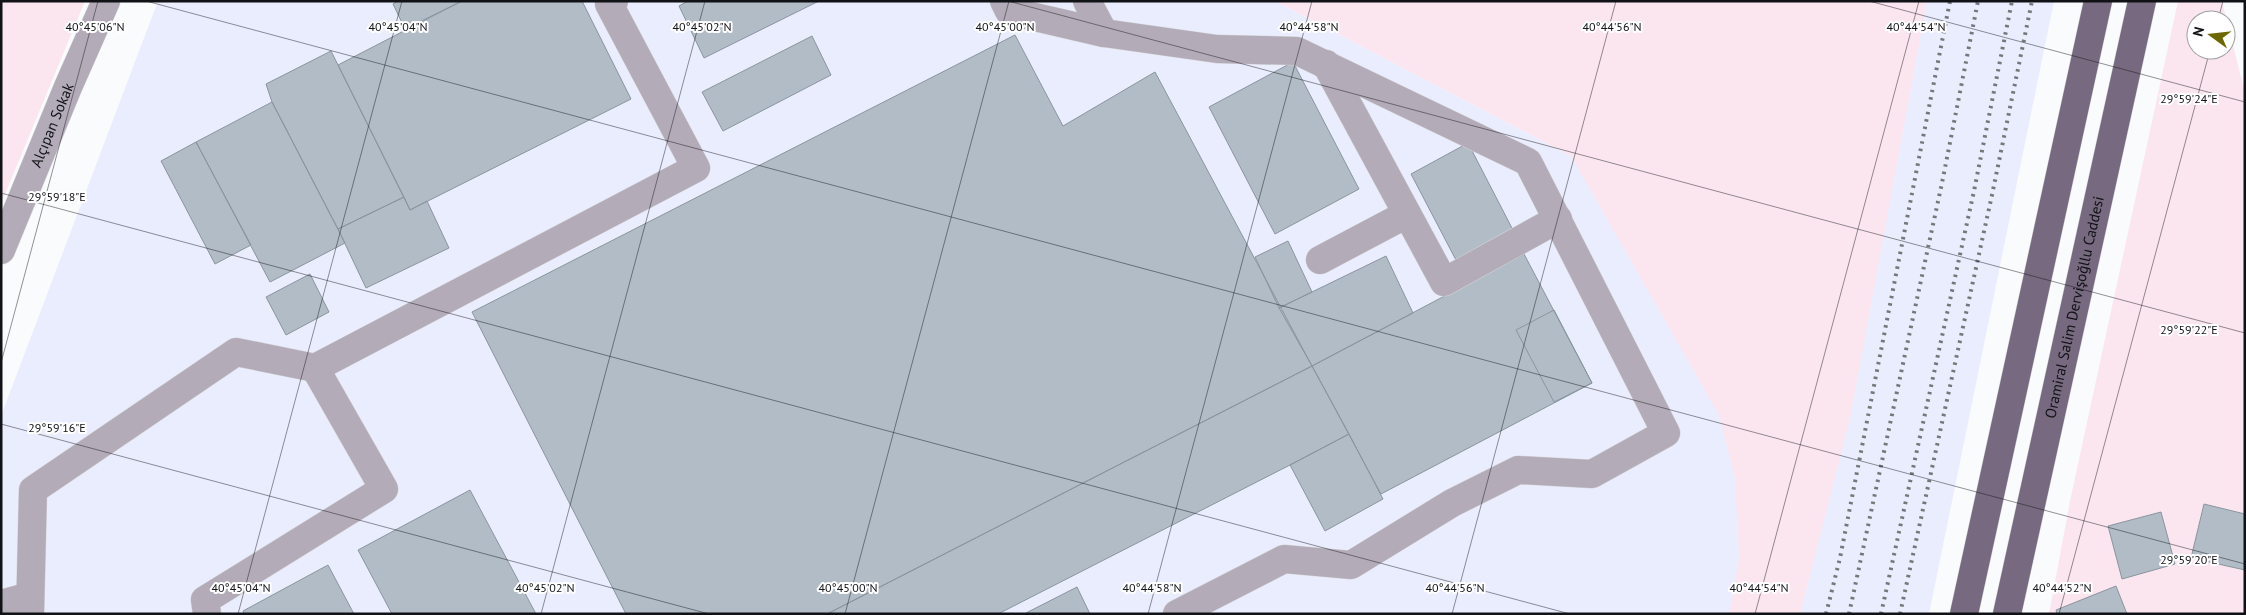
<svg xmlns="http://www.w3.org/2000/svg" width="2246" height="615" viewBox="0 0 2246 615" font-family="'PT Sans',sans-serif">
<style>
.built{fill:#eaedfe}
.green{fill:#fbe6f0;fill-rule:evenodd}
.building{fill:#b1bcc6;stroke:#8a959e}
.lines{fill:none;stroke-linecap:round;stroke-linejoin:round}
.minor-casing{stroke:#d5d6d8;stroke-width:29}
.major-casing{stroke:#d5d6d8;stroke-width:29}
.minor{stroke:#b3abb8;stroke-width:28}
.major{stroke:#77697f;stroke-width:28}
.rail{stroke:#76777a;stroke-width:4;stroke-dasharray:2.5 5;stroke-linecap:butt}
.ticks{fill:none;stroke:#111216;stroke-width:1;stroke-opacity:0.45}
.labels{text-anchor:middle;stroke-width:4;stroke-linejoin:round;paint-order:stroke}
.street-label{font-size:15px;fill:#111216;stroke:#fff}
.ticks-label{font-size:12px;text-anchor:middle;fill:#111216;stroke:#fff;stroke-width:4;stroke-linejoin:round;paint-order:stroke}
</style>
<rect width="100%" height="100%" fill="#fafbfd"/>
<path class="built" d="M158,1h1117l296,155 55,-155h428l-125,613h-1928v-198z"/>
<path class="green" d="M1,1h84l-84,203z
M1275,1h652l-77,417 -50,196h-71l10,-55 -4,-81 -16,-63 -148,-259z
M2178,1h44l23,92v521h-196l21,-113zM2196,20h30v30h-30z"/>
<path class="building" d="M398,1h64l-57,28 -12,-25z
M462,1h120l49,98 -221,111 -72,-145z
M688,1h131l-115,57 -25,-52z
M1015,35l48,91 92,-54 157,294 -485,248h-201l-154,-302z
M812,36l19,39 -108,56 -21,-39z
M331,51l73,146 -66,32 -66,-127 -6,-18z
M1293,62l66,127 -84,45 -66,-127z
M272,102l73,141 -75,39 -74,-140z
M196,142l55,103 -36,19 -54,-103z
M1468,143l46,89 -57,30 -46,-88z
M404,197l6,13 17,-9 22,47 -83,40 -28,-59z
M1288,241l24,51 -33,16 -24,-51z
M1524,254l68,129 -211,111 -69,-128z
M1386,256l27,57 -101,53 -33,-58z
M310,274l19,38 -43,23 -20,-38z
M1554,310l38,73 -38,19 -38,-72z
M1312,366l37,68 -59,31 -292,149h-171z
M1349,434l34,65 -58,32 -35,-66z
M470,490l66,124h-144l-34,-64z
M2204,504l41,10v56l-54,-12z
M2161,512l14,52 -53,15 -14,-53z
M328,565l26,49h-110l-1,-3z
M2116,586l11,28h-70l-1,-4z
M1077,587l13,27h-66z"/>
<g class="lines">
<defs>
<g id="minor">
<path d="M1004,1l5,10 95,22 113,16 80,2 231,111 138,271 -74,41 -74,-4 -66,33 -101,62 -67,-6 -107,55"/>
<path d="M1087,1l17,32"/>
<path d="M1326,64l118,218 114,-63"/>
<path id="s1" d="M1,250l67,-163 38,-86"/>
<path d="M1320,260l87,-46"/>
<path d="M1,604l29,-8"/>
<path d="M30,614l3,-124 203,-138 79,16"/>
<path d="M207,614l-2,-14 179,-111 -69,-121 381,-200 -87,-164 5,-3"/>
</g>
<g id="major">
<path d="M1964,614l134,-613"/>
<path id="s2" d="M2007,614l135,-613"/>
</g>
</defs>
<use href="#minor" class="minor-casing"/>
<use href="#major" class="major-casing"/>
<use href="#minor" class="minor"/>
<use href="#major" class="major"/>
<path class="rail" d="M1826,614l14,-56 110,-557
M1849,614l93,-431 36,-182
M1881,614l93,-423 38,-190
M1900,614l92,-419 40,-194"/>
</g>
<path class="ticks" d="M146,1l2099,563M1008,1l1237,332M1869,1l376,101M2218,20l5,-19M1,193l1569,421M1,363l97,-362M1,424l708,190M238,614l164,-613M541,614l164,-613M845,614l164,-613M1148,614l164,-613M1452,614l164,-613M1755,614l164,-613M2059,614l151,-564"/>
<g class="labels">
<g class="street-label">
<text dy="5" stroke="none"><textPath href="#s1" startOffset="135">Alçıpan Sokak</textPath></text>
<text dy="5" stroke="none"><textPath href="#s2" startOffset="314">Oramiral Salim Dervişoğllu Caddesi</textPath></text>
</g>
</g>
<g class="ticks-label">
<text x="1916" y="31">40°44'54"N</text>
<text x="95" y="31">40°45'06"N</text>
<text x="398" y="31">40°45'04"N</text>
<text x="702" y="31">40°45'02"N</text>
<text x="1005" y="31">40°45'00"N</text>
<text x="1309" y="31">40°44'58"N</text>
<text x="1612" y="31">40°44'56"N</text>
<text x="2189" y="103">29°59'24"E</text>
<text x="57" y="201">29°59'18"E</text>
<text x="2189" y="334">29°59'22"E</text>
<text x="57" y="432">29°59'16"E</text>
<text x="2189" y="564">29°59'20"E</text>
<text x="241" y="592">40°45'04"N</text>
<text x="545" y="592">40°45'02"N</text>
<text x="848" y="592">40°45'00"N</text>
<text x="1152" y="592">40°44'58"N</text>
<text x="1455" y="592">40°44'56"N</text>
<text x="1759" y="592">40°44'54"N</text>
<text x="2062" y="592">40°44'52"N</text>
</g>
<rect width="2246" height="615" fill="none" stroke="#111216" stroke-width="5"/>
<g transform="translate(2211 35) rotate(285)"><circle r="24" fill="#ffffff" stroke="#a0a0a2"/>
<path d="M0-4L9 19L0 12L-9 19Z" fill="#6d6700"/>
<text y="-8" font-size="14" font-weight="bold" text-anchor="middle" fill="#111216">N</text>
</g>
</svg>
